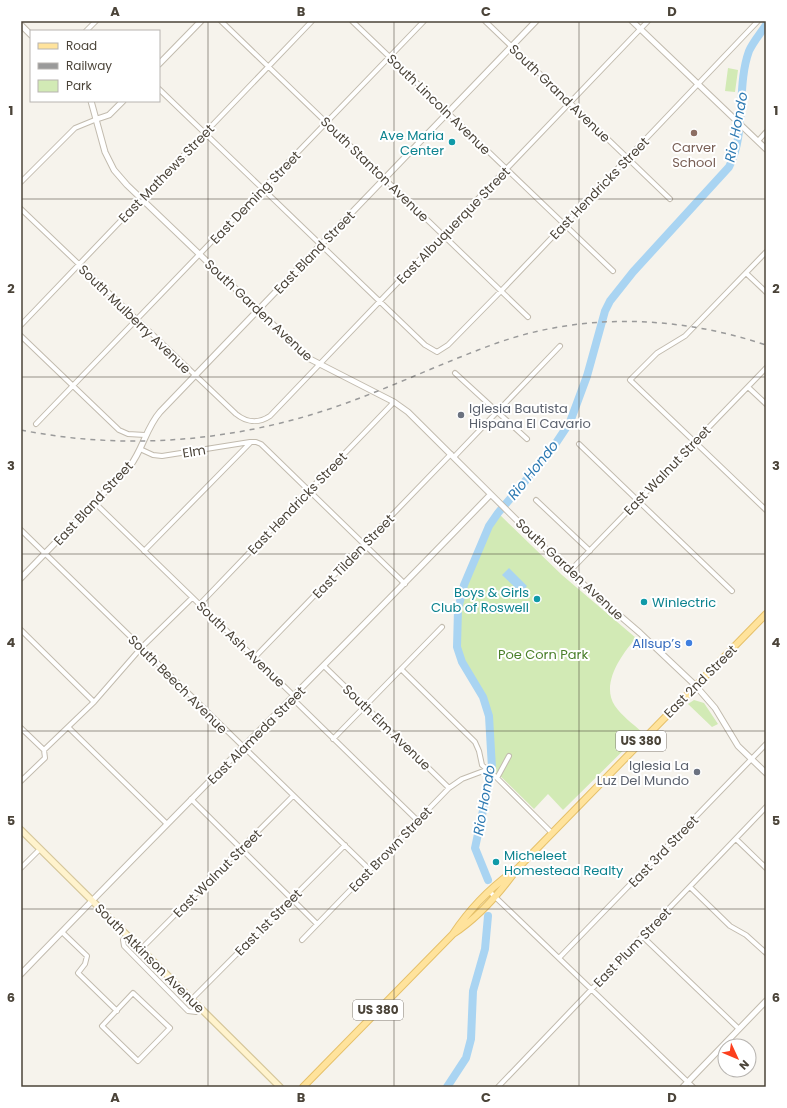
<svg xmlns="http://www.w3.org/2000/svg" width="787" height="1108" viewBox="0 0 787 1108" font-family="Poppins,sans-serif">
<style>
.green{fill:#d2eab5}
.water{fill:#a9d4f2}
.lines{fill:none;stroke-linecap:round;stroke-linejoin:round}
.river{stroke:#a9d4f2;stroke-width:8}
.minor-casing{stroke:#c2bbae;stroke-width:6}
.tertiary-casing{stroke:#c2bbae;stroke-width:7}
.secondary-casing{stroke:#d6c79b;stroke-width:8}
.primary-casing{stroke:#e6c16a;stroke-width:8}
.minor{stroke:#fff;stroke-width:4}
.tertiary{stroke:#fff;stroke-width:5}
.secondary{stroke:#fff3cd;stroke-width:5.5}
.primary{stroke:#ffe39c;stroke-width:6}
.rail{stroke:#9a9a9a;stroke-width:1.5;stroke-dasharray:5 5;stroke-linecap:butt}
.grid{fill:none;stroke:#4b4439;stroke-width:1;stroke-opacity:0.55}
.education-dot{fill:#8d6e63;stroke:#fff;stroke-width:1.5}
.culture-dot{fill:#0f9aa8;stroke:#fff;stroke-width:1.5}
.worship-dot{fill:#6b7280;stroke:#fff;stroke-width:1.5}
.shop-dot{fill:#3f7fe0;stroke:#fff;stroke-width:1.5}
.labels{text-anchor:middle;stroke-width:4;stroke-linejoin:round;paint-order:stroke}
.shield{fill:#fff;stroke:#817c74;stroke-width:1}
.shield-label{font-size:12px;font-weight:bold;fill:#4b4439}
.street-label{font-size:13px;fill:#4b4439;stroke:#fff}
.culture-label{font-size:13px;fill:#0d838f;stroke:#fff;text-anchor:end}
.education-label{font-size:13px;fill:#785e54;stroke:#fff}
.worship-label{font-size:13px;fill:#5b616d;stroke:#fff;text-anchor:start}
.shop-label{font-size:13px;fill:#366cbe;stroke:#fff;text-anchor:end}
.park-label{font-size:13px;fill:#4a7f2a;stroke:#fff}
.water-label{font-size:14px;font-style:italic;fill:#2e7ab2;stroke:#fff}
.neatline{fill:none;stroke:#4b4439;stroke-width:1.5}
.grid-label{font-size:13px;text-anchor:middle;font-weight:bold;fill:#4b4439}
</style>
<rect width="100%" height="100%" fill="#f6f3ec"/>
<path class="green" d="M728,68l10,2 -3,22 -10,-1z
M498,513l64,62 74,63c-14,16 -36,46 -21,68 6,9 18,18 27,26l-79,78 -15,-16 -14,15 -42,-41 -3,-52 -6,-19 -24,-42 -3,-19 2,-27 6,-24 25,-59z
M694,700l10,3 14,21 -6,3 -24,-23z"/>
<path class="water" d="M509,568l18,18 -6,7 -19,-18z"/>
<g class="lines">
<path class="river" d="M488,880l-13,-32 17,-80 -3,-52 -6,-19 -21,-35 -5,-15 1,-38 6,-24 25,-59 9,-13 52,-61 20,-30 17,-46 18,-65 5,-10 23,-29 96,-105c18,-35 7,-80 20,-116 4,-9 11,-17 17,-26
M447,1087l19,-29 5,-19 2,-48 12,-42 3,-33"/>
<defs>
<path id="minor" d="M221,21l307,296
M352,21l261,250
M485,21l185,178
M86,31l10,-10
M159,89l266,256 12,7 11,-7 53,-54 257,-270
M758,141l8,-9
M21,182l54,-54 22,-9
M21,209l215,205c10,8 22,10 34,2l378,-395
M766,252l-81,84 -28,17 -27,27 136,130
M746,273l20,19
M21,325l291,-304
M21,336l98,94 9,4 17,1
M455,373l72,66
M748,387l18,17
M36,424l388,-403
M579,444l153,147
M140,449l13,6 9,1 88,-14h6l5,2 144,140
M454,457l106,-111
M536,500l54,51
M95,503l198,192 2,6 123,120
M21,530l349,340
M144,551l106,-108
M569,572l197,-204
M200,604l194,-202
M21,630l73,72
M255,657l196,-203
M324,666l125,122
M401,669l74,73 4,9 3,14 15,13 55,55
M68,727l99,97
M21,728l23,22
M333,739l109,-112
M497,778l12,-22
M21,781l24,-23 -1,-8 50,-48 47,-54 51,-50
M191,799l126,125
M736,839l30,29
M21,868l19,-19
M690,887l40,39 16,9 20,18
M489,891l204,196
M62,932l25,24 -2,8 -7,9 39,38
M127,935l-4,5 1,6 64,65 8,1 4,-4
M642,936l97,93
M302,940l147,-152 13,-9 24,-9
M141,949l152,-153
M559,958l207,-214
M133,993l37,35 -32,33 -36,-35z
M192,999l153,-154
M498,1087l268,-280"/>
<path id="tertiary" d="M632,21l134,128
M21,25l10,10
M159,64l42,-43
M91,101l14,51 9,18 13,15 181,173 86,44 14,10 161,160 71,61 55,52 20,23 23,38 28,27
M97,119l12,-4 14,-14
M21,578l109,-112c13,-17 16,-38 30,-54l376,-391
M21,974c155,-161 314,-318 469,-479
M683,1087l83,-86"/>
<path id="secondary" d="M21,830l259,257"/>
<path id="primary" d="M453,934c26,-17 46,-40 64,-65l249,-255
M303,1087l150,-153c16,-24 35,-44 58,-61"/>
</defs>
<use href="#minor" class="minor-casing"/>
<use href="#tertiary" class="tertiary-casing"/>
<use href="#secondary" class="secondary-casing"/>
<use href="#primary" class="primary-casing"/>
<use href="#minor" class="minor"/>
<use href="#tertiary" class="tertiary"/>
<use href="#secondary" class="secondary"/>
<use href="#primary" class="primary"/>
<path class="rail" d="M21,430c95,19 193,13 286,-14 65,-19 126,-50 190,-73 88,-31 182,-27 269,2"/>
</g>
<path class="grid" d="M208,21v1066M394,21v1066M579,21v1066M21,199h745M21,377h745M21,554h745M21,731h745M21,909h745"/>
<circle class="education-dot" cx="694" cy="133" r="4"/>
<g class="culture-dot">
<circle cx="452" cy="142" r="4"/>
<circle cx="537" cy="599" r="4"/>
<circle cx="644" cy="602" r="4"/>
<circle cx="496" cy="862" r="4"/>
</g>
<g class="worship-dot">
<circle cx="461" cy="415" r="4"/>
<circle cx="697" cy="772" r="4"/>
</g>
<circle class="shop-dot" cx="689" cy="643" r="4"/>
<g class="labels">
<g class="shield">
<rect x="616" y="731" width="50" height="20" rx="3"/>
<rect x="353" y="1000" width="50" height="20" rx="3"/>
</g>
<g class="shield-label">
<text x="641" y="745">US 380</text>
<text x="378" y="1014">US 380</text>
</g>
<g class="street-label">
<text transform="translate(560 93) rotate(44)" y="5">South Grand Avenue</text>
<text transform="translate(439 104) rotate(44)" y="5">South Lincoln Avenue</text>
<text transform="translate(375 169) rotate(44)" y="5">South Stanton Avenue</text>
<text transform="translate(166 173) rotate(-46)" y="5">East Mathews Street</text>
<text transform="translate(599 188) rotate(-46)" y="5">East Hendricks Street</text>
<text transform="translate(255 197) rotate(-46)" y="5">East Deming Street</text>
<text transform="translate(453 225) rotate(-46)" y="5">East Albuquerque Street</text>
<text transform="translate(314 252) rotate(-46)" y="5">East Bland Street</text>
<text transform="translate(259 310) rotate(43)" y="5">South Garden Avenue</text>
<text transform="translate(135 319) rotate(44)" y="5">South Mulberry Avenue</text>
<text transform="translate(194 451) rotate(-9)" y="5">Elm</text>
<text transform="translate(667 470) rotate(-46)" y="5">East Walnut Street</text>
<text transform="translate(93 503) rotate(-47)" y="5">East Bland Street</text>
<text transform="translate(297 503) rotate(-46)" y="5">East Hendricks Street</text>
<text transform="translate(353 556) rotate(-46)" y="5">East Tilden Street</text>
<text transform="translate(570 569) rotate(43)" y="5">South Garden Avenue</text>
<text transform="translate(241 644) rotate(44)" y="5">South Ash Avenue</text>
<text transform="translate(700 681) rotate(-45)" y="5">East 2nd Street</text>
<text transform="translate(178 684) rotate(45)" y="5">South Beech Avenue</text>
<text transform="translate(387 727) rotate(44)" y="5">South Elm Avenue</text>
<text transform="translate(256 735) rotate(-45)" y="5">East Alameda Street</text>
<text transform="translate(390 849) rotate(-46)" y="5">East Brown Street</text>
<text transform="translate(663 851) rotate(-46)" y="5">East 3rd Street</text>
<text transform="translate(217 873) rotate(-45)" y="5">East Walnut Street</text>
<text transform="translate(268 922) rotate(-45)" y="5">East 1st Street</text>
<text transform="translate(632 947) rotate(-46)" y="5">East Plum Street</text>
<text transform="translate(150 958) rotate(45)" y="5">South Atkinson Avenue</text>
</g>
<g class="culture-label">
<text x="444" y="140">Ave Maria<tspan x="444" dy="15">Center</tspan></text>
<text x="529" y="597">Boys &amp; Girls<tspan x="529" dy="15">Club of Roswell</tspan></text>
<text x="652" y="607" text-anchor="start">Winlectric</text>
<text x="504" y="860" text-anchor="start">Micheleet<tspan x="504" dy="15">Homestead Realty</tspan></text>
</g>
<g class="education-label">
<text x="694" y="152">Carver<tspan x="694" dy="15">School</tspan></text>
</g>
<g class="worship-label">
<text x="469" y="413">Iglesia Bautista<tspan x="469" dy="15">Hispana El Cavario</tspan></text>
<text x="689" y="770" text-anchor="end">Iglesia La<tspan x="689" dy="15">Luz Del Mundo</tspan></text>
</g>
<g class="shop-label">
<text x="681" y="648">Allsup’s</text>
</g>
<g class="park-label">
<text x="543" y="659">Poe Corn Park</text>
</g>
<g class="water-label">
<text transform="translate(736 127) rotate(-79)" y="5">Rio Hondo</text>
<text transform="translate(533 470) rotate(-51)" y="5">Rio Hondo</text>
<text transform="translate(484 800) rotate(-80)" y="5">Rio Hondo</text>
</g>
</g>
<rect width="787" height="1108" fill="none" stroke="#ffffff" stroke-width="44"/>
<rect x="30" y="30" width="130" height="72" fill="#ffffff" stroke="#b7b4b0"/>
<rect x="38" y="43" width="20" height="6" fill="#ffe39c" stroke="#b7b4b0"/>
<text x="66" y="50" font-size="12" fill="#4b4439">Road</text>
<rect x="38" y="63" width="20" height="6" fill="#9a9a9a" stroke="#b7b4b0"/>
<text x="66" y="70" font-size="12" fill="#4b4439">Railway</text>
<rect x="38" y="80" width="20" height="12" fill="#d2eab5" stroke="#b7b4b0"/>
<text x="66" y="90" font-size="12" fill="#4b4439">Park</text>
<g transform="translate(737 1058) rotate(134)"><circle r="19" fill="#ffffff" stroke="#b7b4b0"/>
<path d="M0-3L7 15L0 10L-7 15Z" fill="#fc3f1d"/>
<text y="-6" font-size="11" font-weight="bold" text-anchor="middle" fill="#4b4439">N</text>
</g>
<rect x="22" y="22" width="743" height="1064" class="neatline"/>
<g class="grid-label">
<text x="115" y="16">A</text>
<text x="301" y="16">B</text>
<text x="486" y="16">C</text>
<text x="672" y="16">D</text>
<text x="11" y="115">1</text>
<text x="776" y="115">1</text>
<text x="11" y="293">2</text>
<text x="776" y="293">2</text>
<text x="11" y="470">3</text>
<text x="776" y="470">3</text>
<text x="11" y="647">4</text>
<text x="776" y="647">4</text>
<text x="11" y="825">5</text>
<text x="776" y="825">5</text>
<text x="11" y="1002">6</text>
<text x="776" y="1002">6</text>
<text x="115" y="1102">A</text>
<text x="301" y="1102">B</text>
<text x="486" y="1102">C</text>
<text x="672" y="1102">D</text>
</g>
</svg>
